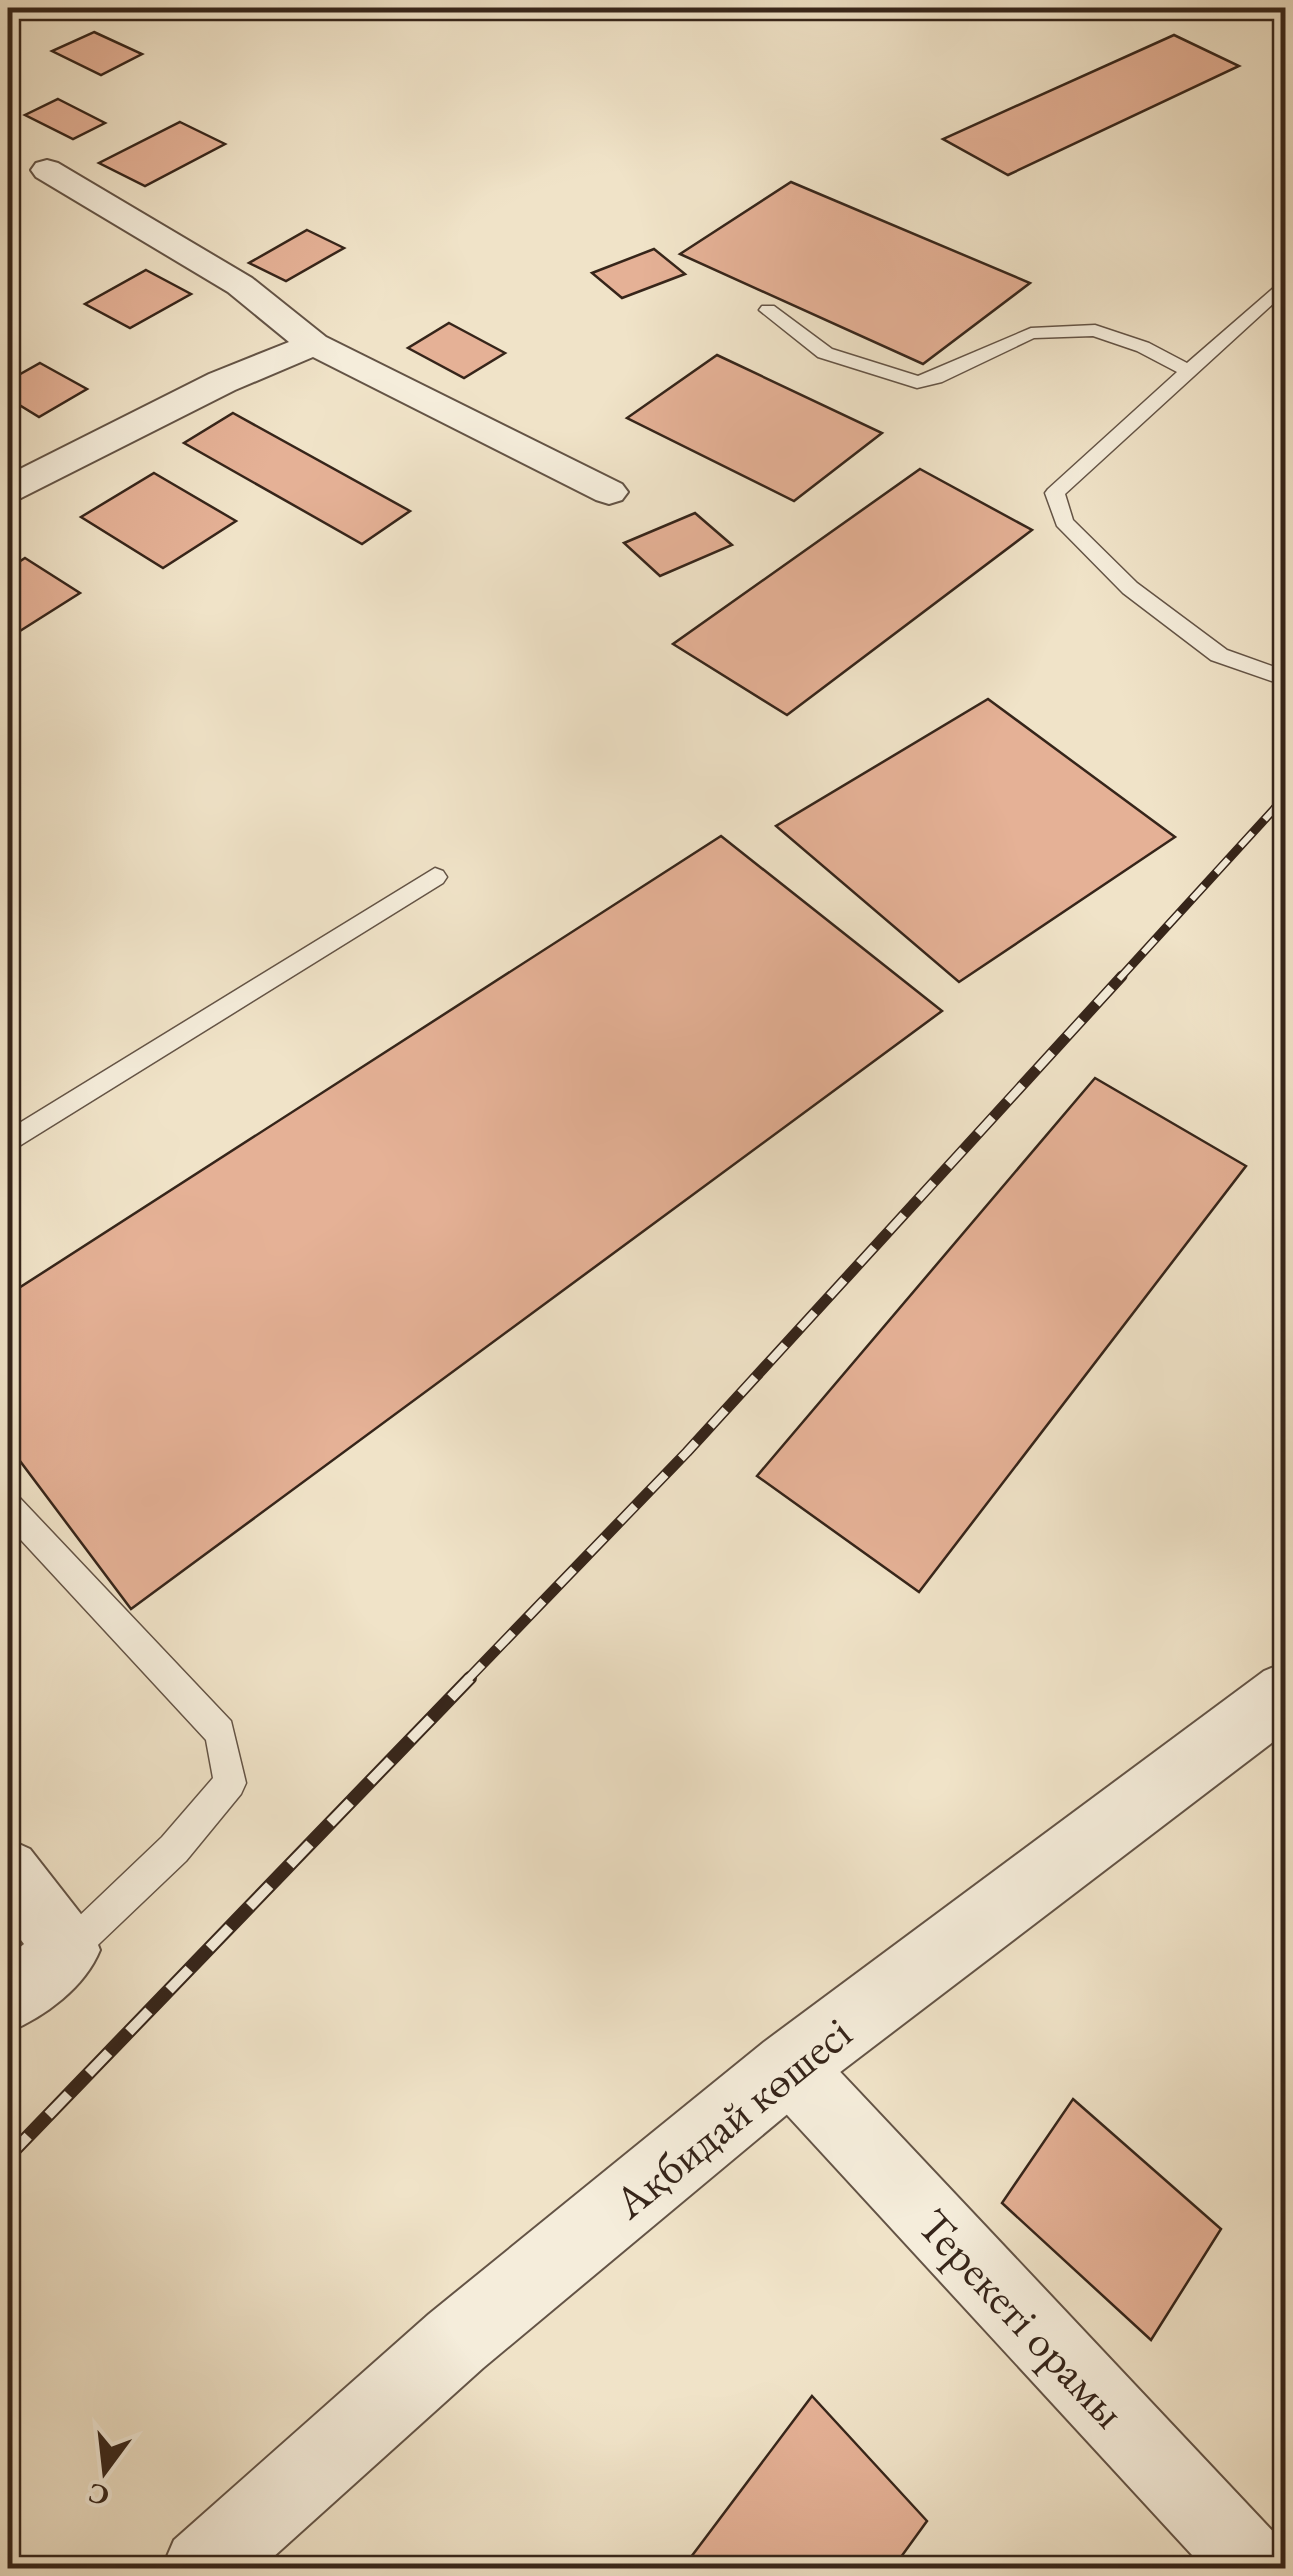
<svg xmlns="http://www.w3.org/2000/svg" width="1293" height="2576" viewBox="0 0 1293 2576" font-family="'EB Garamond',serif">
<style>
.building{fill:#e5b196;stroke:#36251a;stroke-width:2.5}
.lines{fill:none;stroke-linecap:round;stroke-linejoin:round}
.service-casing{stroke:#645446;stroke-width:3}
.minor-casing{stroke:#645446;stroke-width:4}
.tertiary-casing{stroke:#645446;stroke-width:4}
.service{fill:#f5eddb;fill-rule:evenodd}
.minor{fill:#f5eddb;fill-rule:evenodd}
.tertiary{fill:#f5eddb;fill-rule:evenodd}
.rail-far2-casing{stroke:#36251a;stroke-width:9}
.rail-far1-casing{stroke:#36251a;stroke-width:11}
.rail-casing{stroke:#36251a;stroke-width:14}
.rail-far2{stroke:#f5eddb;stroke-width:6;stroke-dasharray:18;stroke-linecap:butt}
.rail-far1{stroke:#f5eddb;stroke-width:8;stroke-dasharray:22;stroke-linecap:butt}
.rail{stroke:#f5eddb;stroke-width:10;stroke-dasharray:29;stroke-linecap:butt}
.labels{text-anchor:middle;stroke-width:8;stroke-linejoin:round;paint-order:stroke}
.near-street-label{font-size:45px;fill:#36251a;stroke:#f5eddb}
</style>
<rect width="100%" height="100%" fill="#f0e3c8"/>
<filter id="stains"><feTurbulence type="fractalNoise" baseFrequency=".002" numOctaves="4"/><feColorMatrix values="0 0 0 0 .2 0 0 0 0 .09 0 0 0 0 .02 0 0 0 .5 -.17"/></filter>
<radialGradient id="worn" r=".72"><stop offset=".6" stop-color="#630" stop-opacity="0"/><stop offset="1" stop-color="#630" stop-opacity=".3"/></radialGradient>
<path class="building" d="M94,32l48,22 -41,21 -49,-24z
M1174,35l65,31 -231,109 -65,-36z
M58,99l47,24 -32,16 -48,-24z
M180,122l45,22 -80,42 -46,-23z
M791,182l239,101 -107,81 -243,-110z
M307,230l37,18 -58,33 -37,-18z
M654,249l31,25 -63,24 -30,-25z
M146,270l45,24 -61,34 -45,-24z
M449,323l56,30 -41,25 -56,-30z
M717,355l165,78 -88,68 -167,-83z
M40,363l47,26 -48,28 -31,-19v-17z
M233,413l177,98 -48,33 -178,-101z
M920,469l112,61 -245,185 -114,-71z
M154,473l82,48 -73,47 -82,-51z
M695,513l37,32 -72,31 -36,-33z
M25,558l55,35 -68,43 -4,-3v-64z
M988,699l187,138 -216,145 -183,-156z
M721,836l221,175 -811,598 -123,-164v-150z
M1095,1078l151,88 -327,426 -162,-116z
M1073,2099l148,130 -70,111 -149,-137z
M812,2396l115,125 -34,47h-205l-3,-3z"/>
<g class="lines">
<defs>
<path id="service" d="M1286,277v15l-221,202 8,26 64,63 90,67 59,21v15l-75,-26 -88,-67 -66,-67 -12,-33 3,-4 129,-117 -40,-21 -44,-15 -59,2 -92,44 -25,6 -99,-31 -59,-47 3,-4h12l58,43 86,27 113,-48 64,-3 54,18 38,20z
M435,868l8,3 4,6 -4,6 -435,270v-23z
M8,1492l10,4 213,225 15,62 -5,11 -55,67 -106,101 -12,5 -12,-5 -5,-12 5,-12 106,-101 51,-59 -7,-38 -198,-214z"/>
<path id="minor" d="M47,160l11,3 194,115 74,59 296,147 6,8 -6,8 -13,4 -13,-4 -283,-143 -78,33 -214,108 -13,3v-26l201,-101 80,-32 -61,-50 -192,-115 -5,-7 5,-7z
M8,1839l22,10 61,78 9,23c-15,37 -55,67 -92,82v-75l16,-13 -16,-21z
M789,2034l24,9 469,498 4,27h-82l-439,-477 -9,-24 9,-24z"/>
<path id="tertiary" d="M1286,1662v70l-472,360 -331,276 -222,200h-99l12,-28 255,-226 335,-272 500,-371z"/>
</defs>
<use href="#service" class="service-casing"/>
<use href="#minor" class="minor-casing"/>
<use href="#tertiary" class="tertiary-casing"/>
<use href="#service" class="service"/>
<use href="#minor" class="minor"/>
<use href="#tertiary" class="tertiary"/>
<defs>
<path id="rail-far2" d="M1119,979l167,-183"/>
<path id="rail-far1" d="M467,1680l220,-228 435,-476"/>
<path id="rail" d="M8,2157l462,-479"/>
</defs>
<use href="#rail-far2" class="rail-far2-casing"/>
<use href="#rail-far1" class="rail-far1-casing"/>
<use href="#rail" class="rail-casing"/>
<use href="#rail-far2" class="rail-far2"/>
<use href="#rail-far1" class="rail-far1"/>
<use href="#rail" class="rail"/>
</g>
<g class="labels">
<g class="near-street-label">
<text transform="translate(732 2117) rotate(-39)" y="16">Ақбидай көшесі</text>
<text transform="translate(1022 2318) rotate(47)" y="16">Терекеті орамы</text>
</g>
</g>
<rect width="1293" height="2576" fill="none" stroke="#f0e3c8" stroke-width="40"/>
<rect x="10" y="10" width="1273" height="2556" fill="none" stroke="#36251a" stroke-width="5"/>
<rect x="20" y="20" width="1253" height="2536" fill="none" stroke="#36251a" stroke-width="2.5"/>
<g transform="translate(105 2471) rotate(195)" stroke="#f5eddb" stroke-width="8" paint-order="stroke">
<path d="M0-8L18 38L0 25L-18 38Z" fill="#36251a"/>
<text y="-15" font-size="28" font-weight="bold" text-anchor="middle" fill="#36251a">С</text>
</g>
<rect width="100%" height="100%" filter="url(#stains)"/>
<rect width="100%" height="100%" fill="url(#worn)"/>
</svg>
